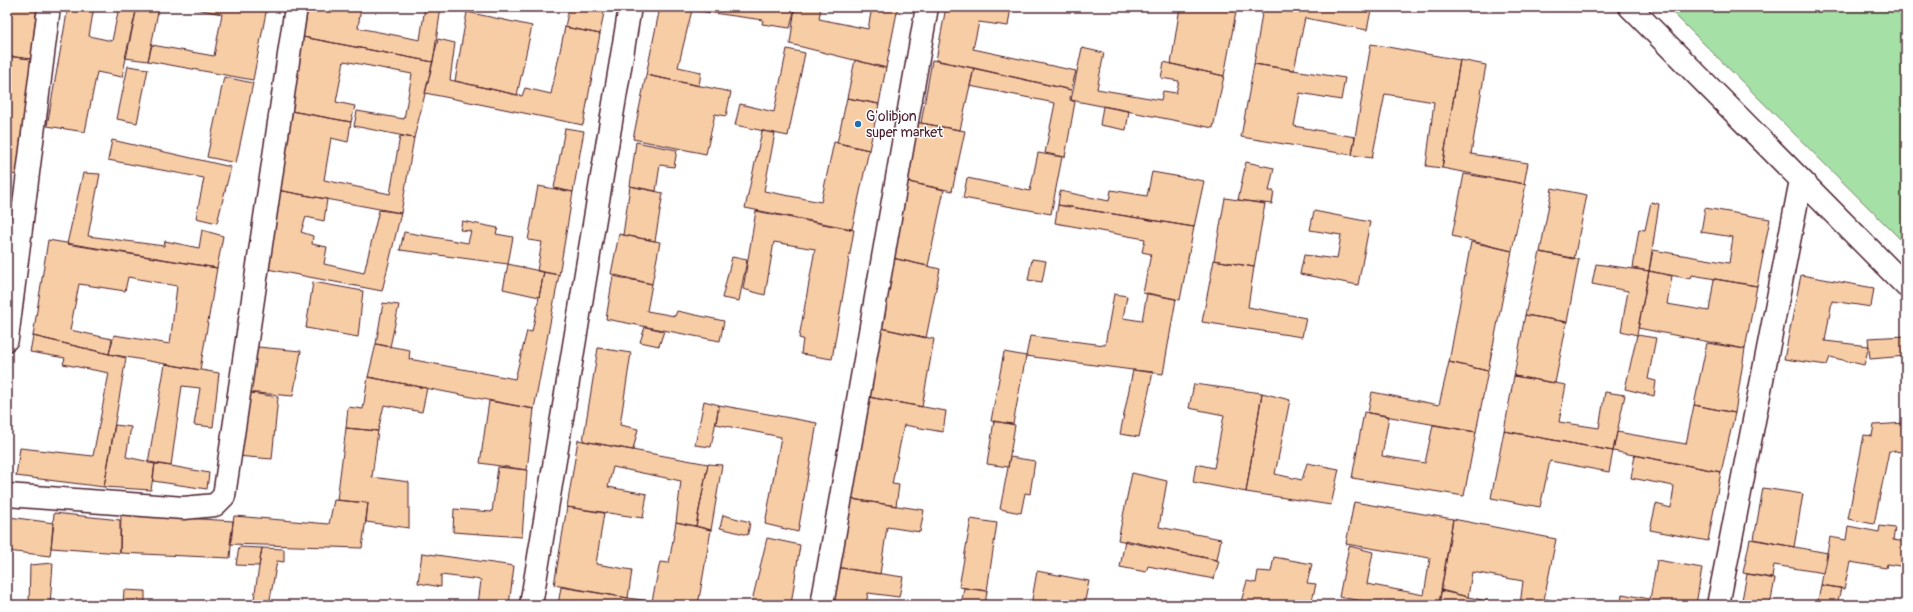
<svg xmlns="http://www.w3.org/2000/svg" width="1913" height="612" viewBox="0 0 1913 612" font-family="Pangolin,sans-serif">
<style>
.green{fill:#a5e0a6;stroke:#788068}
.building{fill:#f7cda6;stroke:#4a1f2b;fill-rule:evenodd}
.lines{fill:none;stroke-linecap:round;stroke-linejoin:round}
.minor-casing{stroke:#4a1f2b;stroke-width:25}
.minor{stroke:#fff;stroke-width:22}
.poi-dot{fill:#1f6fb2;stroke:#fff;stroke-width:1.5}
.labels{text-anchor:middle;stroke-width:3;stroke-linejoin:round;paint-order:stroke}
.poi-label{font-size:14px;fill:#4a1f2b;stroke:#fff;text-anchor:start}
</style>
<rect width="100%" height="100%" fill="#fff"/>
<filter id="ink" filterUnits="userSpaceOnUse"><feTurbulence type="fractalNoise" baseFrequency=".025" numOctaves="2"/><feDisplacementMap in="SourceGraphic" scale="8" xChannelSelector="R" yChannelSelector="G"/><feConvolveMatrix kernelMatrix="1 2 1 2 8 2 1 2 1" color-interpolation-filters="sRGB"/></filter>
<g filter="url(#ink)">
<path class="green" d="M1667,7h239v238z"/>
<path class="building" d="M7,7h30l-6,52 -24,-3z
M68,7h26l-5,29 23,5 7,-34h18l-15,70 -25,-5 -12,60 -38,-6z
M137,7h22l-11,54 -23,-3z
M186,7h81l-14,73 -105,-19 4,-16 62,11 8,-42z
M308,7h53l-3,21 62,12 5,-33h16l-8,55 -130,-25z
M569,7h36l-5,27 -35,-7z
M660,7h135l-5,21 -28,-4 1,-4 -71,-10 -14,57 23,5 -2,14 -53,-11z
M795,7h26l-2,12 49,10 4,-22h26l-12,61 -96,-24z
M946,7h65l-3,19 -29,-4 -6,27 103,22 -5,19 -135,-30z
M1180,7h57l-13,69 -53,-12z
M1263,7h89l19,3 -4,20 -62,-12 -11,52 -40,-6z
M1352,7h20l-1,3z
M467,12l65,14 -15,69 -62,-14z
M565,27l35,7 -17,91 -158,-32 13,-54 17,4 -5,37 72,16 3,-8 26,6z
M303,37l130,25 -19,76 -60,-12 3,-15 47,8 8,-45 -68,-13 -8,41 19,4 -4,16 -60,-11z
M1371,44l89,16 -18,108 -16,-2 8,-64 -49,-8 -13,64 -20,-3z
M1082,48l22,5 -7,36 64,11 2,-9 13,2 3,-12 -18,-3 3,-16 60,14 -11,52 -142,-28z
M787,49l18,4 -17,83 -53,-11 5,-21 34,8z
M7,56l24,3 -14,116 -10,-2z
M855,60l31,8 -7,36 -32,-6z
M932,60l42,8 -14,62 -39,-7z
M1460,60l26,5 -15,89 57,9 -4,21 -82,-16z
M1254,64l91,14 -4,22 -41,-7 -6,33 61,11 -3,18 -111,-18z
M128,66l20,3 -11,54 -20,-4z
M974,68l97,22 -1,10 5,2 -10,55 -20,-4 10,-50 -85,-17z
M646,75l85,17 -5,24 -11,-2 -9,40 -73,-15z
M224,77l29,6 -17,80 -29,-6z
M847,98l32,6 -10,46 -32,-7z
M1103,106l26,5 -3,19 -26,-5z
M291,111l60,11 -3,20 -17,-4 -7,42 66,14 10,-58 14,2 -13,75 -124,-23z
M915,122l50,9 -13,60 -48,-10z
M565,128l19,3 -11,61 -19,-4z
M762,131l13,2 -11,58 57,11 13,-60 35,8 -17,79 -107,-21z
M112,140l119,27 -14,56 -21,-5 8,-40 -96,-18z
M636,142l41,8 -3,17 -14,-2 -4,26 -26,-5z
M1038,153l24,4 -11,57 -88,-16 4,-20 63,13z
M1246,162l28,6 -5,23h5l-2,13 -34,-4z
M1152,172l52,9 -10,46 -136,-22 2,-14 49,10 2,-11 36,6z
M83,173l17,1 -12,62 76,10 1,-5 34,7 3,-18 21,6 -6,32 -150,-24z
M1464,174l62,10 -14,67 -60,-15z
M904,181l40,9 -16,76 -40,-9z
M538,186l35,6 -14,83 -22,-4 5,-29 -14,-2z
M630,186l33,7 -8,48 -32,-6z
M1552,188l35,7 -13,64 -34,-7z
M277,190l50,9 -3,22 -18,-4 -5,15 12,4 -1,8 15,3 -3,17 40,9 15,-63 22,3 -19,78 -120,-23z
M1225,198l40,6 -11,63 -40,-7z
M1651,202l8,2 -10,67 -16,-3 6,-39 6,1z
M1058,205l136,22 -14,73 -37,-7 8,-39 -9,-2 3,-13 -90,-16z
M1705,208l65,11 -13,67 -65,-11 -1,4 -42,-8 4,-21 76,13 4,-26 -32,-5z
M756,211l98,19 -22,129 -31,-5 2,-15 -4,-1 16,-89 -41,-7 -9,53 -22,-6z
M1314,211l56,11 -12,63 -58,-11 4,-19 33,4 4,-24 -31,-5z
M462,221l36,7 -2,6 17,3 -5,27 -108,-14 4,-18 64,11 3,-12 -11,-1z
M619,234l41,8 -8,42 -41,-10z
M48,240l169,28 -17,102 -91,-16 -76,-18zM128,277l49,9 -7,58 -56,-9 -5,19 3,-15 -42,-9 9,-46 46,7z
M1471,242l41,9 -24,120 -39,-9z
M1540,252l39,7 -12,63 -42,-7z
M732,257l15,3 -8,41 -17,-3z
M888,257l52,12 -14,69 -50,-11z
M1032,259l14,2 -4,21 -14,-2z
M1214,260l40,7 -6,40 58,11 -4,19 -100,-15z
M508,264l36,8 -5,25 -36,-8z
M1596,264l53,7 -12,64 -16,-4 7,-40 -36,-7z
M1649,271l23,5 -5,28 42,7 5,-32 43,7 -12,63 -107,-21z
M544,272l15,3 -25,134 -166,-32 8,-33 34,6 -1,9 106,20 12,-48 5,1z
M1801,275l73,13 -3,19 -39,-6 -7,40 44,5 -5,19 -34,-8 -3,8 -43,-6z
M613,276l39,8 -5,27 28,5 2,-5 47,10 -4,20 -114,-22z
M313,282l50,9 -5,46 -52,-9z
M1147,293l29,6 -13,75 -137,-18 4,-20 75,9 9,-51 13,2 -4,22 19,3z
M383,303l16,2 -9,42 -14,-3z
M1525,315l42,7 -12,61 -41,-7z
M645,327l19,4 -5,15 -19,-4z
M876,327l58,12 -12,68 -59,-11z
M1637,335l19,3 -8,41 8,2 -2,15 -29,-7z
M33,336l93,22 -22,129 -88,-11 4,-28 73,8 16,-83 -46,-9 2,-6 -35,-6z
M1906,336v20l-36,3 -2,-21z
M1707,343l38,6 -10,64 -41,-8z
M247,346l54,5 -8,45 -49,-4z
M598,348l33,5 -11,72 18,4 -5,21 -50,-9z
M1004,352l22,4 -13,68 -22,-3z
M1449,362l39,9 -12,61 -108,-19 4,-21 67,13z
M165,364l54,9 -6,54 -19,-2 6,-37 -18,-2 -11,80 -23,-3z
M1133,370l20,2 -14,65 -19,-3z
M1514,376l52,9 -7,37 40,6 6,-36 20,3 -12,56 -109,-20z
M368,377l59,11 -5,24 -38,-7 -6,26 -32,-3 2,-21 15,2z
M1194,384l68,9 -16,99 -53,-10 3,-18 18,4 10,-53 -35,-7z
M244,392l34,5 -6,62 -36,-3z
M1262,393l28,7 -15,74 27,6 5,-17 32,6 -8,36 -85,-13z
M863,396l83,15 -3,21 -39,-7 -12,59 7,1 -3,21 -51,-8z
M489,401l45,8 -7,61 -47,-7z
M704,401l15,4 -8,42 -16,-2z
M719,405l98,18 -19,109 -33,-8 16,-87 -65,-13z
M1694,405l41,8 -14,59 -108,-21 4,-19 69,12z
M1364,412l25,4 -7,40 43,7 8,-38 43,7 -12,64 -112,-18z
M994,421l21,4 -7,42 -21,-3z
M1906,423v29l-17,-1 -15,73 -26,-5 16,-84 8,1 2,-11z
M115,425l16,2 -5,30 29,6 -4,27 -47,-3z
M346,428l32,3 -6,46 37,5v46l-43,-6 2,-19 -31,-3z
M1504,431l109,20 -4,21 -59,-11 -10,46 -49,-9z
M578,440l130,24 -12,62 -20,-4 5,-41 -68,-14 -5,20 39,7 -4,24 -76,-11z
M1635,455l86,17 -13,69 -58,-11 6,-26 15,4 3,-22 -43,-8z
M1010,457l25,4 -5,33 -5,-1 -4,20 -21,-4z
M155,463l54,10 -2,16 -54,-8z
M708,464l14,1 -11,65 -15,-4z
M498,467l29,3 -5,67 -69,-5 1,-23 38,3z
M1132,473l35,8 -8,46 62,12 -4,21 -99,-20z
M1763,488l40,6 -9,53 -40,-8z
M845,498l79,12 -4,22 -33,-5 -7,47 -45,-7z
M334,500l34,3 -6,45 -132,-4 4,-28 95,8z
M1354,502l99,17 -14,86h-54l-46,-8 10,-51 24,6 -6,32 57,11 6,-37 -84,-14z
M567,507l37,6 -8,51 36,6 -4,28 -74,-13z
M54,513l66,7v33l-69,-5z
M121,514l112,7 -3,37 -110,-5z
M723,515l27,7 -2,13 -28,-7z
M9,517l45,6 -4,33 -43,-5z
M971,519l26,4 -10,68 -28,-4z
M1453,519l103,20 -13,66h-23l3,-24 -51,-9 -4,25 -27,-7z
M676,522l35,8 -13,75h-24l-22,-4 8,-39 9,1z
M1848,526l31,6 1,-6 15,2 -2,12 13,2v25l-19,-3 -1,4 -36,-6 -6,27 -23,-4 9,-48 16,3z
M767,538l33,7 -9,60h-40z
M1750,539l78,14 -4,20 -50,-8 -2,13 -29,-5z
M1125,540l94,21 -5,18 -66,-13 -2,6 -26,-5z
M239,547l23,1 -3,18 -23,-1z
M262,548l22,1v13l-7,-1 -8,44h-16z
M422,553l92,13 -5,39h-31l3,-25 -40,-5v12l-23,-4z
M1274,557l38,7 -5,19 9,1 -5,21h-71l7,-24 9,2 2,-12 13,1z
M1657,560l45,8 -6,37h-75l1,-11 28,5z
M53,563l-3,42h-21l1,-40z
M835,567l68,10 -4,20 -31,-4 -2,12h-36z
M1037,571l52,10 -5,24h-53z
M1747,574l28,5 -5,26h-29z
M1821,585l20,3 -4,17h-20z
M561,587l67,11 50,7h-120z
M964,588l23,3 -2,14h-24z
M124,590l21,1v14h-22z
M1441,591l64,14h-66z
M1546,599l29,6h-30z"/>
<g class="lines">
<defs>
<path id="minor" d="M1630,7l276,279
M7,339l42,-332
M7,495l177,13 31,-3 9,-9 72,-489
M531,605l99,-598
M822,605l105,-598
M1718,605l83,-425"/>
</defs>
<use href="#minor" class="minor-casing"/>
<use href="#minor" class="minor"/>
</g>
</g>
<circle class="poi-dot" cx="858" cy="124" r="4"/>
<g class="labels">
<g class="poi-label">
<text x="866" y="121">G'olibjon<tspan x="866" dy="16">super market</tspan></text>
</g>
</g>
<rect width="1913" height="612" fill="none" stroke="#fff" stroke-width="24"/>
<rect x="12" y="12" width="1889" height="588" fill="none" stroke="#4a1f2b" stroke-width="1.5" filter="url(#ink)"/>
</svg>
